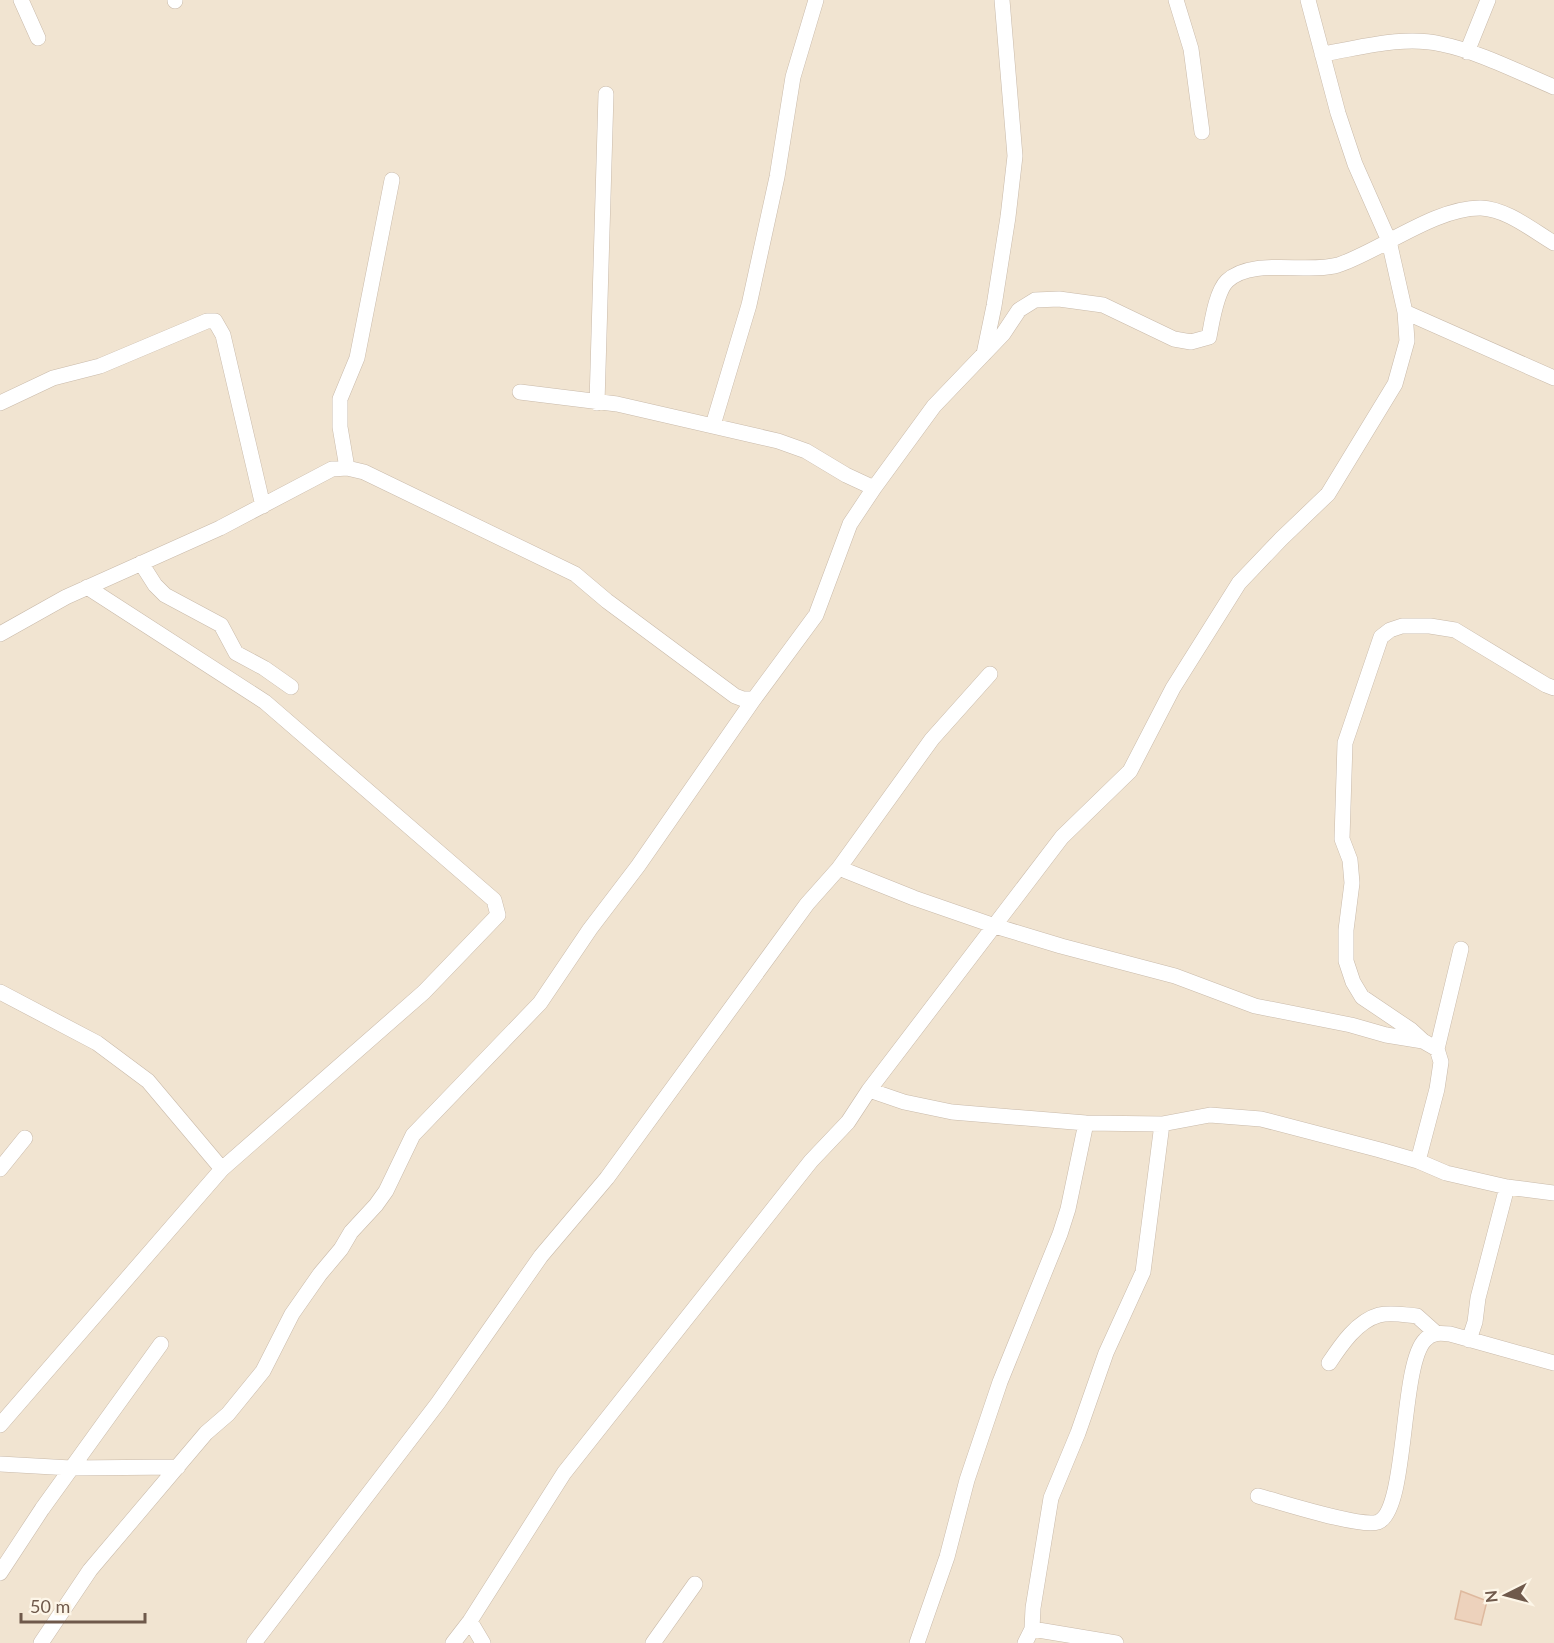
<svg xmlns="http://www.w3.org/2000/svg" width="1554" height="1643" viewBox="0 0 1554 1643" font-family="Lato,sans-serif">
<style>
.residential{fill:#f1e4d1}
.building{fill:#edd2bc;stroke:#deb99e;stroke-width:1.5}
.lines{fill:none;stroke-linecap:round;stroke-linejoin:round}
.minor-casing{stroke:#c9baaa;stroke-width:16}
.minor{stroke:#fff;stroke-width:15}
</style>
<rect width="100%" height="100%" fill="#faf2e2"/>
<path class="residential" d="M0,0h1554v1643h-1554z"/>
<path class="building" d="M1461,1591l26,10 -6,24 -26,-6z"/>
<g class="lines">
<defs>
<path id="minor" d="M21,0l17,38
M175,0v1
M1176,0l15,49 11,83
M1467,52l21,-52
M1322,54c38,-6 81,-19 119,-10 39,8 77,28 113,43
M1405,312l149,66
M984,354l10,-48 14,-89 7,-61 -13,-156
M520,392l97,12 161,37 28,10 40,24 28,13
M0,403l53,-25 47,-12 107,-45h8l8,14 40,171
M597,403l9,-309
M713,425l36,-120 28,-128 16,-100 23,-77
M347,468l-7,-41v-28l17,-41 35,-178
M141,563l14,22 10,10 56,30 15,28 28,15 27,19
M0,634l66,-37 154,-69 112,-59 15,-1 17,4 211,102 32,27 128,95 8,3h11l62,-84 34,-91 24,-36 60,-82 69,-72 16,-24 16,-10 24,-1 44,6 71,34 17,3 18,-5c3,-15 7,-45 18,-56 25,-24 79,-7 111,-16 42,-14 98,-58 143,-57 26,1 51,22 73,35
M839,868l75,30 81,28 66,20 114,30 80,30 96,19 35,10 37,6 14,8 4,13 -4,27 -19,72
M0,992l97,51 51,38 74,88
M1423,1041l-12,-11 -49,-33 -9,-15 -7,-21v-31l6,-47 -2,-23 -8,-21 3,-96 36,-106 9,-7 12,-4h28l25,4 91,55 8,3
M1437,1049l24,-100
M869,1090l35,12 48,10 134,11 76,1 48,-9 51,4 119,31 38,11 28,12 61,14 47,6
M0,1169l25,-31
M1469,1340l6,-18 3,-24 29,-111
M1329,1363c12,-18 28,-42 50,-48 12,-3 26,0 38,1l19,17
M0,1425l222,-256 202,-177 74,-77 -4,-15 -229,-198 -178,-115
M0,1464l71,4 107,-1
M1258,1496c23,6 102,32 120,26 30,-11 22,-157 47,-182 7,-8 16,-7 25,-6l104,29
M0,1573l42,-64 119,-165
M470,1621l13,22
M1032,1629l84,14
M41,1643l49,-73 116,-137 22,-19 35,-43 29,-57 28,-40 21,-25 10,-17 25,-27 10,-14 27,-56 127,-132 50,-74 48,-63 116,-167
M254,1643l184,-240 103,-147 66,-78 200,-274 32,-36 93,-129 58,-65
M453,1643l17,-22 94,-148 247,-312 37,-39 21,-32 193,-253 68,-66 43,-83 66,-105 42,-44 47,-45 67,-110 12,-43 -2,-29 -16,-71 -34,-77 -17,-51 -30,-113
M653,1643l42,-59
M917,1643l30,-86 20,-77 33,-98 60,-148 8,-25 18,-86
M1025,1643l7,-14 1,-21 18,-110 27,-65 28,-80 37,-81 19,-148"/>
</defs>
<use href="#minor" class="minor-casing"/>
<use href="#minor" class="minor"/>
</g>
<g transform="translate(1506 1595) rotate(264)" stroke="#fdf6e8" stroke-width="4.5" paint-order="stroke">
<path d="M0-4.5L10 22L0 15L-10 22Z" fill="#6f594b"/>
<text y="-9" font-size="16" font-weight="bold" text-anchor="middle" fill="#6f594b">N</text>
</g>
<path d="M21 1613v9h124v-9" fill="none" stroke="#6f594b" stroke-width="3"/>
<text x="30" y="1613" font-size="18" fill="#6f594b" stroke="#fdf6e8" stroke-width="4.5" paint-order="stroke">50 m</text>
</svg>
